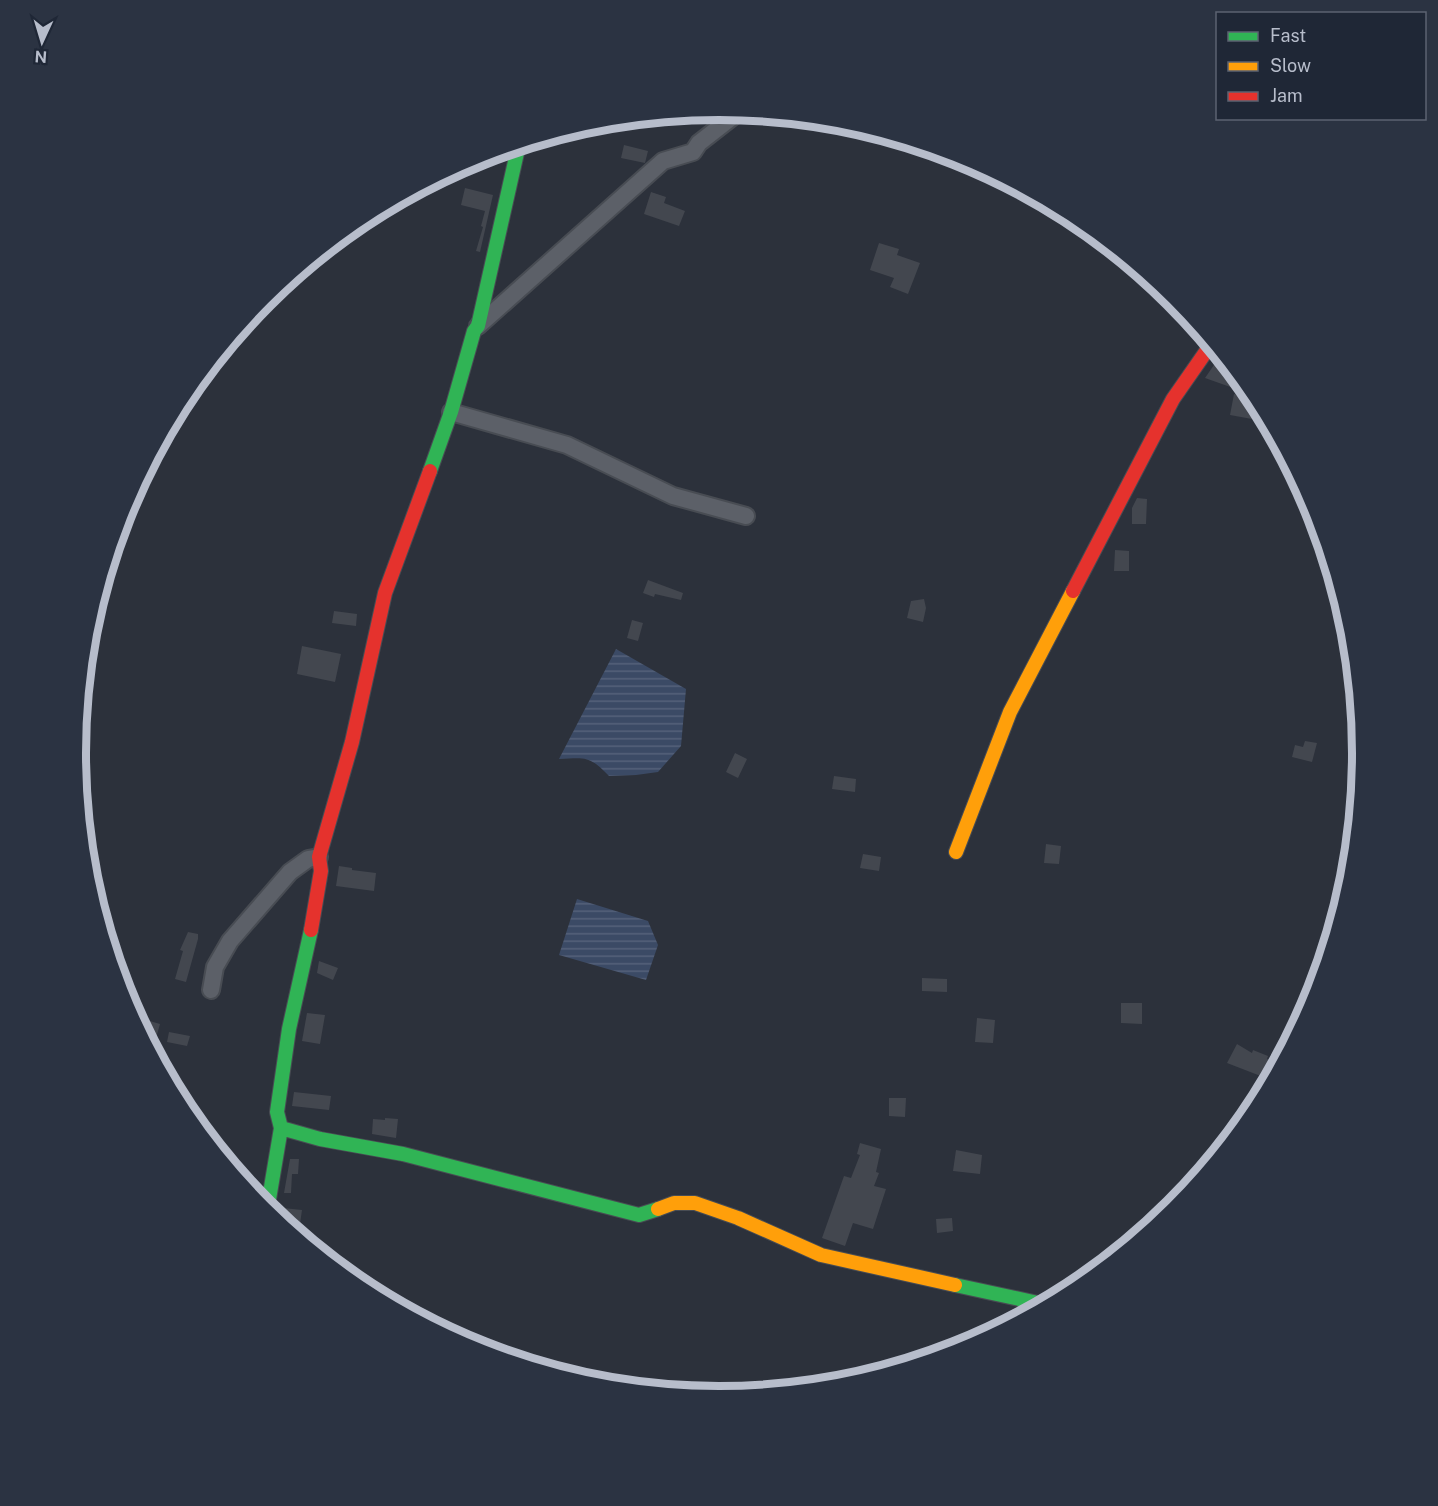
<svg xmlns="http://www.w3.org/2000/svg" width="1438" height="1506" viewBox="0 0 1438 1506" font-family="'Public Sans',sans-serif">
<style>
.water{fill:url(#water-rules)}
.building{fill:#43474f}
.lines{fill:none;stroke-linecap:round;stroke-linejoin:round}
.street-casing{stroke:#484c53;stroke-width:20}
.fast-casing{stroke:#484c53;stroke-width:16}
.slow-casing{stroke:#484c53;stroke-width:16}
.jam-casing{stroke:#484c53;stroke-width:16}
.street{stroke:#5c6068;stroke-width:16}
.fast{stroke:#30b455;stroke-width:14}
.slow{stroke:#ff9f0a;stroke-width:14}
.jam{stroke:#e5322d;stroke-width:14}
.rim{fill:none;stroke:#b7bdcb;stroke-width:8}
</style>
<defs>
<pattern id="water-rules" width="6" height="5" patternUnits="userSpaceOnUse" patternTransform="scale(1.5)"><rect width="6" height="5" fill="#3b4a65"/><path d="M0 2.5h6" fill="none" stroke="#55627a"/></pattern>
</defs>
<rect width="100%" height="100%" fill="#2c313b"/>
<path class="water" d="M616,649l70,40 -5,57 -23,26 -22,3 -27,1c-20,-21 -24,-18 -50,-17z
M577,899l71,22 10,24 -12,35 -87,-25z"/>
<path class="building" d="M624,145l24,6 -3,12 -24,-5z
M465,188l28,7 -13,57 -4,-1 7,-24 -2,-1 4,-15 -24,-6z
M651,192l15,5 -2,6 21,8 -6,15 -35,-12z
M879,243l20,6 -2,6 23,8 -12,31 -18,-7 4,-9 -24,-8z
M1218,359l7,3 -2,6 13,5 4,5 -4,11 -31,-11z
M1234,394l22,4 -4,21 -22,-4z
M1137,498l10,1 -1,25h-14v-16z
M1115,550l14,1v20h-15z
M648,580l35,13 -2,7 -26,-6 -1,3 -11,-4z
M924,599l2,9 -3,14 -16,-4 4,-17z
M334,611l23,3 -1,12 -24,-3z
M632,620l11,3 -5,18 -11,-3z
M302,646l39,8 -6,28 -38,-8z
M1305,741l12,2 -5,19 -20,-5 3,-12 8,2z
M735,753l12,6 -9,19 -12,-6z
M834,776l22,3 -1,13 -23,-3z
M1046,844l15,2 -2,18 -15,-1z
M863,854l18,3 -2,14 -19,-3z
M339,866l13,2v2l24,3 -2,18 -38,-5z
M188,932l10,2v5l-12,43 -11,-3 8,-28 -3,-1z
M319,961l19,7 -5,12 -16,-7z
M922,978l25,1v13l-25,-1z
M1121,1003h21v21l-21,-1z
M307,1013l18,2 -5,29 -18,-3z
M977,1018l18,2 -2,23 -18,-1z
M143,1019l17,5 -4,14 -13,-4 -3,-5z
M169,1032l21,4 -3,10 -20,-4z
M1237,1044l15,9 1,-3 15,6 -1,3 13,5 -9,16 -44,-17z
M294,1092l37,4 -2,14 -37,-4z
M889,1098h17l-1,19 -16,-1z
M385,1118l13,1 -2,19 -24,-4 1,-15 12,1z
M860,1143l21,6 -5,23 3,1 -5,13 12,3 -13,40 -20,-6 -8,23 -23,-8 22,-62 7,2 9,-23 -3,-1z
M956,1150l26,5 -2,19 -27,-3z
M290,1159h9l-1,15h-6l-1,19h-7z
M283,1208l19,2 -2,14 -18,-2z
M952,1218l1,13 -16,2 -1,-14z"/>
<g class="lines">
<defs>
<path id="street" d="M478,326l185,-165 30,-9 6,-9 41,-32
M451,412l116,33 106,51 73,20
M211,990l4,-23 15,-26 60,-69 18,-13 11,-2"/>
<path id="fast" d="M430,471l21,-59 23,-81 4,-5 41,-182
M281,1128l39,11 83,15 236,61 19,-6
M267,1211l14,-83 -4,-16 12,-83 22,-99
M955,1285l92,20"/>
<path id="slow" d="M956,852l54,-140 63,-121
M658,1209l16,-6h21l43,15 83,37 134,30"/>
<path id="jam" d="M1073,591l100,-192 39,-56
M311,930l10,-59 -2,-14 33,-115 33,-149 45,-122"/>
</defs>
<use href="#street" class="street-casing"/>
<use href="#fast" class="fast-casing"/>
<use href="#slow" class="slow-casing"/>
<use href="#jam" class="jam-casing"/>
<use href="#street" class="street"/>
<use href="#fast" class="fast"/>
<use href="#slow" class="slow"/>
<use href="#jam" class="jam"/>
</g>
<path d="M0 0H1438V1506H0ZM86 753a633 633 0 1 1 1266 0a633 633 0 1 1-1266 0Z" fill="#2b3342" fill-rule="evenodd"/>
<path class="rim" d="M86 753a633 633 0 1 1 1266 0a633 633 0 1 1-1266 0Z"/>
<rect x="1216" y="12" width="210" height="108" fill="#1f2736" stroke="#5c6372" stroke-width="1.5"/>
<rect x="1228" y="32" width="30" height="9" fill="#30b455" stroke="#5c6372" stroke-width="1.5"/>
<text x="1270" y="42" font-size="18" fill="#b7bdcb">Fast</text>
<rect x="1228" y="62" width="30" height="9" fill="#ff9f0a" stroke="#5c6372" stroke-width="1.5"/>
<text x="1270" y="72" font-size="18" fill="#b7bdcb">Slow</text>
<rect x="1228" y="92" width="30" height="9" fill="#e5322d" stroke="#5c6372" stroke-width="1.5"/>
<text x="1270" y="102" font-size="18" fill="#b7bdcb">Jam</text>
<g transform="translate(42 42) rotate(184)" stroke="#1f2736" stroke-width="4.5" paint-order="stroke">
<path d="M0-4.5L10 22L0 15L-10 22Z" fill="#b7bdcb"/>
<text y="-9" font-size="16" font-weight="bold" text-anchor="middle" fill="#b7bdcb">N</text>
</g>
</svg>
